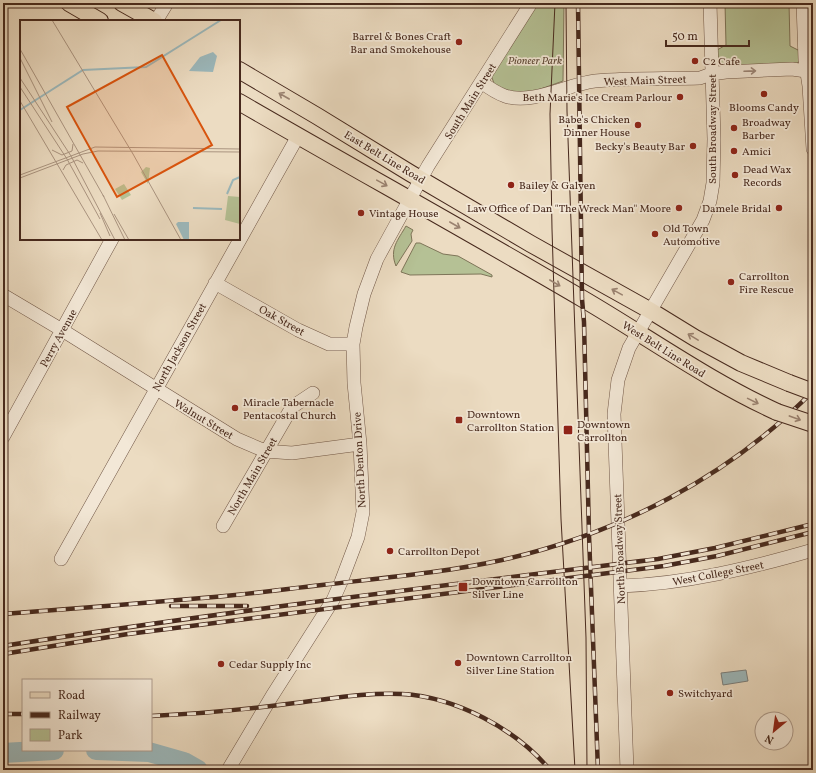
<svg xmlns="http://www.w3.org/2000/svg" width="816" height="773" viewBox="0 0 816 773" font-family="Vollkorn,serif">
<style>
.green{fill:#b5c195;stroke:#7e7559}
.water{fill:#9cb9bd;stroke:#7a7f7d}
.lines{fill:none;stroke-linecap:round;stroke-linejoin:round}
.river{stroke:#9cb9bd;stroke-width:20}
.minor-casing{stroke:#705646;stroke-width:14}
.major-casing{stroke:#47291d;stroke-width:18}
.minor{stroke:#f3e8d7;stroke-width:13}
.major{stroke:#ecdcc2;stroke-width:16}
.tram{stroke:#47291d;stroke-width:1}
.rail-casing{stroke:#47291d;stroke-width:4.5}
.rail{stroke:#f3e8d7;stroke-width:3;stroke-dasharray:9;stroke-linecap:butt}
.major-bridge-casing{stroke:#47291d;stroke-width:18;stroke-linecap:butt}
.major-bridge{stroke:#ecdcc2;stroke-width:16}
.oneway{stroke:#9d887a}
.oneway2{stroke:#9a8270}
.poi-dot{fill:#8f2418;stroke:#f3e8d7;stroke-width:1.5}
.labels{text-anchor:middle;stroke-width:3.5;stroke-linejoin:round;paint-order:stroke}
.poi-label{font-size:11px;fill:#47291d;stroke:#f3e8d7;text-anchor:start}
.park-label{font-size:11px;font-style:italic;fill:#5d4735;stroke:#f3e8d7}
.street-label{font-size:11px;fill:#47291d;stroke:#f3e8d7}
.inset-river{fill:none;stroke:#9cb9bd;stroke-width:2}
.inset-road{fill:none;stroke:#aa9480;stroke-width:1}
.view{fill:#d8540e;fill-opacity:0.15;stroke:#d8540e;stroke-width:2}
.inset-edge{fill:none;stroke:#47291d;stroke-width:2}
</style>
<rect width="100%" height="100%" fill="#ecdcc2"/>
<filter id="stains"><feTurbulence type="fractalNoise" baseFrequency=".005" numOctaves="4"/><feColorMatrix values="0 0 0 0 .2 0 0 0 0 .09 0 0 0 0 .02 0 0 0 .5 -.17"/></filter>
<radialGradient id="worn" r=".72"><stop offset=".6" stop-color="#630" stop-opacity="0"/><stop offset="1" stop-color="#630" stop-opacity=".3"/></radialGradient>
<path class="green" d="M537,3h27l-1,78 -28,10 -20,2 -20,-7 -4,-11z
M725,3h64l1,43 10,5 -1,10 -3,4 -72,2c-7,-4 -6,-10 -7,-17l9,-5z
M406,226l7,4 -2,4 1,7 -16,25c-7,-17 2,-26 10,-40z
M416,243h4l23,11 15,2 34,19v2l-11,-3 -71,1 -9,-3z"/>
<path class="water" d="M746,670l2,11 -25,4 -2,-12z"/>
<g class="lines">
<path class="river" d="M96,750l53,2 35,10 14,8
M3,753l51,-3"/>
<defs>
<path id="minor" d="M803,3l2,57 4,26 4,63
M156,21l11,-18
M481,82c8,6 16,11 24,14 28,9 63,-12 90,-15 35,-3 70,-2 105,-3l11,-4 15,-2 66,-3 21,3
M215,283l83,47 31,14h24
M3,295l59,35 175,109 28,12 27,2 68,-9
M3,437l109,-198
M223,526l69,-119 21,-14
M61,559l237,-423
M621,586c64,-2 130,-18 192,-36
M228,770l44,-74 61,-96 8,-18 17,-45 5,-25 -3,-68 -6,-61 -1,-39 3,-17 8,-33 13,-35 51,-93 103,-163
M627,770l-13,-356 4,-34 11,-32 74,-128 7,-19 3,-18 1,-44 -4,-136"/>
<path id="major" d="M69,3l31,18
M122,3l32,18
M239,70l78,46 93,57 121,71 120,67 44,27 46,25 48,20
M239,102c114,66 230,130 344,197 65,38 126,82 194,113"/>
</defs>
<use href="#minor" class="minor-casing"/>
<use href="#major" class="major-casing"/>
<use href="#minor" class="minor"/>
<use href="#major" class="major"/>
<path class="tram" d="M555,3l-5,111 2,115 9,290 14,251
M566,3l1,108 19,527 1,132"/>
<defs>
<path id="rail" d="M578,3l4,296 2,23 5,213 9,235
M171,606h76
M3,614c70,-5 141,-11 211,-17 36,-3 72,-8 108,-12 60,-7 121,-12 180,-25 116,-26 227,-83 311,-169
M3,646c218,-34 436,-60 655,-87l57,-11 98,-24
M3,654l125,-20 536,-68 53,-10 96,-24
M3,714h20
M151,716c46,-2 91,-6 136,-12 38,-4 77,-12 115,-10 54,3 114,35 148,76"/>
</defs>
<use href="#rail" class="rail-casing"/>
<use href="#rail" class="rail"/>
<defs>
<path id="major-bridge" d="M789,383l24,9
M777,412l36,12"/>
</defs>
<use href="#major-bridge" class="major-bridge-casing"/>
<use href="#major-bridge" class="major-bridge"/>
</g>
<defs><path id="oneway-shaft" d="M-6 0H5M1.5-3L5.5 0L1.5 3" fill="none" stroke-width="1.6" stroke-linecap="round" stroke-linejoin="round"/></defs>
<use class="oneway" href="#oneway-shaft" transform="translate(750 71) rotate(-2)"/>
<g class="oneway2">
<use href="#oneway-shaft" transform="translate(284 96) rotate(-150)"/>
<use href="#oneway-shaft" transform="translate(382 183) rotate(29)"/>
<use href="#oneway-shaft" transform="translate(455 225) rotate(30)"/>
<use href="#oneway-shaft" transform="translate(555 283) rotate(30)"/>
<use href="#oneway-shaft" transform="translate(617 292) rotate(-151)"/>
<use href="#oneway-shaft" transform="translate(693 337) rotate(-149)"/>
<use href="#oneway-shaft" transform="translate(753 401) rotate(26)"/>
<use href="#oneway-shaft" transform="translate(795 418) rotate(20)"/>
</g>
<g class="poi-dot">
<circle cx="459" cy="42" r="4"/>
<circle cx="695" cy="61" r="4"/>
<circle cx="764" cy="94" r="4"/>
<circle cx="680" cy="97" r="4"/>
<circle cx="638" cy="125" r="4"/>
<circle cx="734" cy="128" r="4"/>
<circle cx="693" cy="146" r="4"/>
<circle cx="734" cy="151" r="4"/>
<circle cx="735" cy="175" r="4"/>
<circle cx="511" cy="185" r="4"/>
<circle cx="679" cy="208" r="4"/>
<circle cx="779" cy="208" r="4"/>
<circle cx="361" cy="213" r="4"/>
<circle cx="655" cy="234" r="4"/>
<circle cx="731" cy="282" r="4"/>
<circle cx="235" cy="408" r="4"/>
<rect x="455" y="416" width="8" height="8" rx="2"/>
<rect x="563" y="425" width="10" height="10" rx="2"/>
<circle cx="390" cy="551" r="4"/>
<rect x="458" y="582" width="10" height="10" rx="2"/>
<circle cx="458" cy="663" r="4"/>
<circle cx="221" cy="664" r="4"/>
<circle cx="670" cy="693" r="4"/>
</g>
<g class="labels">
<g class="poi-label">
<text x="451" y="40" text-anchor="end">Barrel &amp; Bones Craft<tspan x="451" dy="13">Bar and Smokehouse</tspan></text>
<text x="703" y="65">C2 Cafe</text>
<text x="672" y="101" text-anchor="end">Beth Marie's Ice Cream Parlour</text>
<text x="764" y="111" text-anchor="middle">Blooms Candy</text>
<text x="630" y="123" text-anchor="end">Babe's Chicken<tspan x="630" dy="13">Dinner House</tspan></text>
<text x="742" y="126">Broadway<tspan x="742" dy="13">Barber</tspan></text>
<text x="685" y="150" text-anchor="end">Becky's Beauty Bar</text>
<text x="742" y="155">Amici</text>
<text x="743" y="173">Dead Wax<tspan x="743" dy="13">Records</tspan></text>
<text x="519" y="189">Bailey &amp; Galyen</text>
<text x="671" y="212" text-anchor="end">Law Office of Dan "The Wreck Man" Moore</text>
<text x="771" y="212" text-anchor="end">Damele Bridal</text>
<text x="369" y="217">Vintage House</text>
<text x="663" y="232">Old Town<tspan x="663" dy="13">Automotive</tspan></text>
<text x="739" y="280">Carrollton<tspan x="739" dy="13">Fire Rescue</tspan></text>
<text x="243" y="406">Miracle Tabernacle<tspan x="243" dy="13">Pentacostal Church</tspan></text>
<text x="467" y="418">Downtown<tspan x="467" dy="13">Carrollton Station</tspan></text>
<text x="577" y="428">Downtown<tspan x="577" dy="13">Carrollton</tspan></text>
<text x="398" y="555">Carrollton Depot</text>
<text x="472" y="585">Downtown Carrollton<tspan x="472" dy="13">Silver Line</tspan></text>
<text x="466" y="661">Downtown Carrollton<tspan x="466" dy="13">Silver Line Station</tspan></text>
<text x="229" y="668">Cedar Supply Inc</text>
<text x="678" y="697">Switchyard</text>
</g>
<g class="park-label">
<text x="535" y="64">Pioneer Park</text>
</g>
<g class="street-label">
<text transform="translate(645 80) rotate(-2)" y="4">West Main Street</text>
<text transform="translate(470 101) rotate(-58)" y="4">South Main Street</text>
<text transform="translate(712 129) rotate(-90)" y="4">South Broadway Street</text>
<text transform="translate(385 157) rotate(31)" y="4">East Belt Line Road</text>
<text transform="translate(282 320) rotate(29)" y="4">Oak Street</text>
<text transform="translate(58 338) rotate(-61)" y="4">Perry Avenue</text>
<text transform="translate(179 347) rotate(-61)" y="4">North Jackson Street</text>
<text transform="translate(664 349) rotate(32)" y="4">West Belt Line Road</text>
<text transform="translate(204 419) rotate(31)" y="4">Walnut Street</text>
<text transform="translate(359 460) rotate(-93)" y="4">North Denton Drive</text>
<text transform="translate(252 476) rotate(-60)" y="4">North Main Street</text>
<text transform="translate(619 549) rotate(-92)" y="4">North Broadway Street</text>
<text transform="translate(718 573) rotate(-11)" y="4">West College Street</text>
</g>
</g>
<g transform="translate(20 20)">
<rect width="220" height="220" fill="#ecdcc2"/>
<path d="M126,147l4,1 -2,16 -7,-12zM104,164l7,11 -9,5 -7,-11zM208,176l12,1v27l-15,-4z" fill="#b5c195"/>
<path d="M193,32l4,4 -4,16 -24,-1 11,-14zM158,202h11v18h-5l-8,-16z" fill="#9cb9bd"/>
<path class="inset-river" d="M0,90l63,-40 63,-3 75,-47M207,174l6,-14 7,-3M173,188l29,1"/>
<path class="inset-road" d="M32,0l81,134 48,86M0,29l84,148M0,38l32,64M0,58l51,78 44,84M0,67l47,72 33,60M0,81l82,139M32,130l10,5 10,-4 1,-7M43,150l3,-5 11,-5 6,3M0,155l75,-28 145,2M0,158l63,-24 15,-3 142,1M83,175l22,45M80,193l10,23M94,194l15,26"/>
<path class="view" d="M142,35l50,90 -95,52 -50,-90z"/>
<rect width="220" height="220" class="inset-edge"/>
</g>
<rect width="816" height="773" fill="none" stroke="#ecdcc2" stroke-width="16"/>
<rect x="4" y="4" width="808" height="765" fill="none" stroke="#47291d" stroke-width="2"/>
<rect x="8" y="8" width="800" height="757" fill="none" stroke="#47291d"/>
<rect x="22" y="679" width="130" height="72" fill="#f3e8d7" stroke="#ae9c8d"/>
<rect x="30" y="692" width="20" height="6" fill="#ecdcc2" stroke="#ae9c8d"/>
<text x="58" y="699" font-size="12" fill="#47291d">Road</text>
<rect x="30" y="712" width="20" height="6" fill="#47291d" stroke="#ae9c8d"/>
<text x="58" y="719" font-size="12" fill="#47291d">Railway</text>
<rect x="30" y="729" width="20" height="12" fill="#b5c195" stroke="#ae9c8d"/>
<text x="58" y="739" font-size="12" fill="#47291d">Park</text>
<g transform="translate(774 731) rotate(209)"><circle r="19" fill="#f3e8d7" stroke="#ae9c8d"/>
<path d="M0-3L7 15L0 10L-7 15Z" fill="#8f2418"/>
<text y="-6" font-size="11" font-weight="bold" text-anchor="middle" fill="#47291d">N</text>
</g>
<path d="M666 40v6h83v-6" fill="none" stroke="#47291d" stroke-width="2"/>
<text x="672" y="40" font-size="12" fill="#47291d" stroke="#f3e8d7" stroke-width="3" paint-order="stroke">50 m</text>
<rect width="100%" height="100%" filter="url(#stains)"/>
<rect width="100%" height="100%" fill="url(#worn)"/>
</svg>
